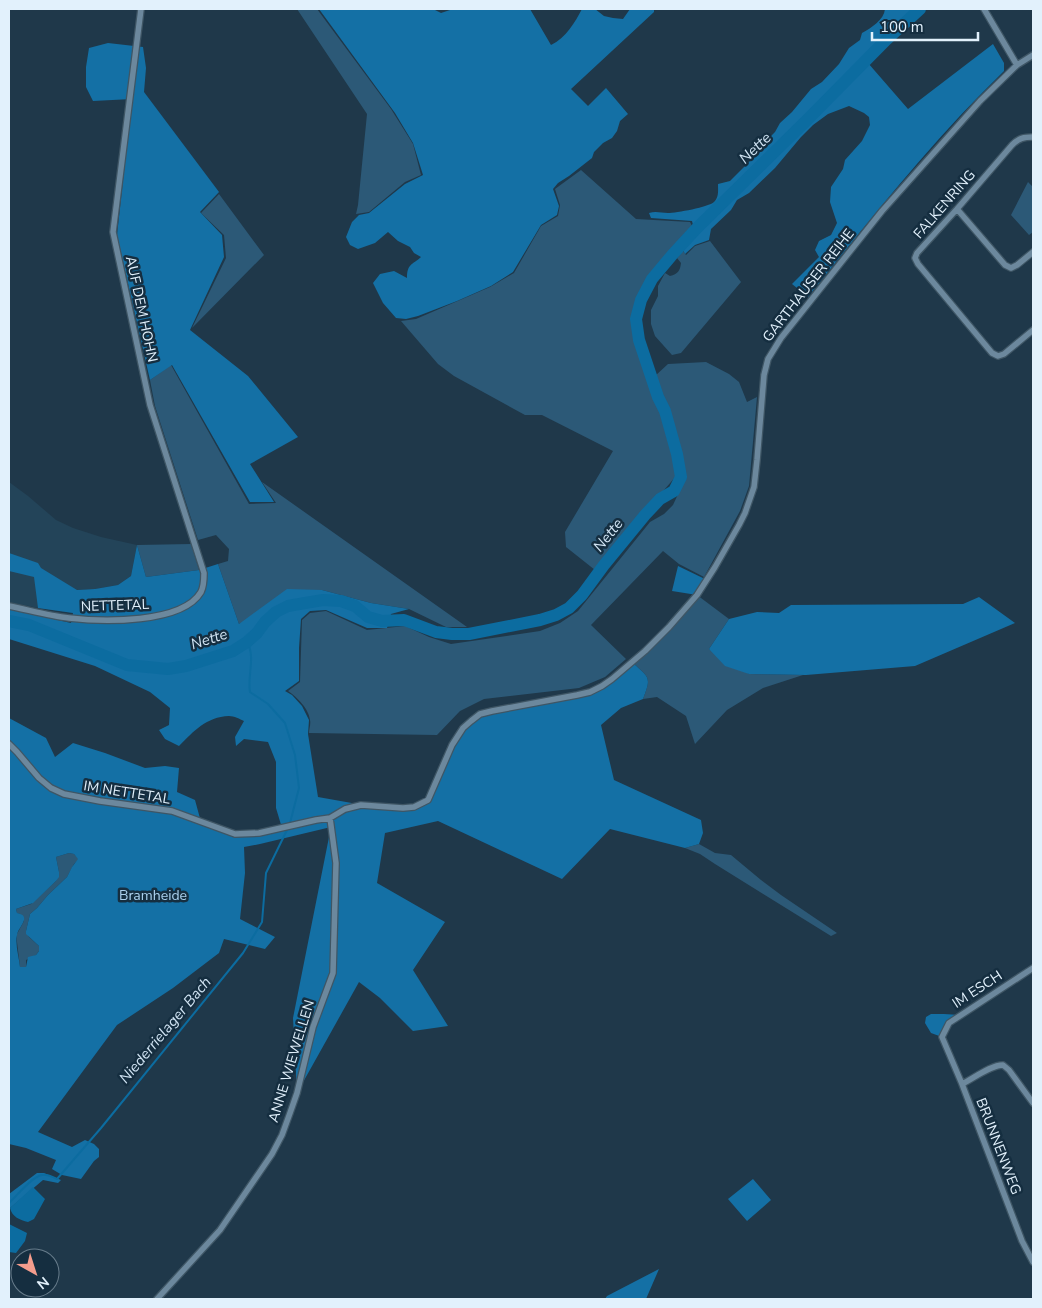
<svg xmlns="http://www.w3.org/2000/svg" width="1042" height="1308" viewBox="0 0 1042 1308" font-family="'Nunito Sans',sans-serif">
<style>
.built{fill:#234459}
.green{fill:#2c5977}
.forest{fill:#1470a5;fill-rule:evenodd}
.water{fill:#0c6ca0}
.lines{fill:none;stroke-linecap:round;stroke-linejoin:round}
.stream{stroke:#0c6ca0;stroke-width:2}
.river{stroke:#0c6ca0;stroke-width:12}
.minor-casing{stroke:#3f5665;stroke-width:8}
.minor{stroke:#6c889d;stroke-width:5.5}
.labels{text-anchor:middle;stroke-width:5;stroke-linejoin:round;paint-order:stroke}
.street-label{font-size:14px;fill:#e2f1fc;stroke:#152e40}
.park-label{font-size:14px;fill:#abd1ee;stroke:#152e40}
.water-label{font-size:15px;font-style:italic;fill:#d1e4f3;stroke:#152e40}
</style>
<rect width="100%" height="100%" fill="#1f384a"/>
<path class="built" d="M9,482l19,14 28,24 17,8 28,9 36,8 -6,31 -13,9 -23,4 -18,1 -4,23 -35,-5 -29,-6z"/>
<path class="green" d="M297,9h20l74,100 22,35 8,31 -16,7 -36,30 -13,2 2,-9 9,-91z
M581,170l55,49 54,3 2,4c-20,22 -53,55 -57,86 0,6 0,13 0,19l43,136 -1,8 -82,95 -29,-23 -1,-15 48,-81 -71,-36h-17l-71,-39 -16,-12 -37,-43 15,-2 74,-32 24,-14 27,-47 17,-10 2,-11 -5,-16z
M1028,182l5,5v45l-4,3 -18,-20z
M219,194l45,61 -72,73 34,-70 -2,-23 -23,-22z
M710,241l31,41 -60,71 -9,2 -17,-19 -4,-12v-14l7,-14v-10l7,-13 5,3c8,-2 10,-5 11,-13l-4,-5 6,-7 3,4 9,-9z
M706,362l23,12 10,8 8,20 10,-5 -8,89 -9,25 -36,66 -25,-13 -16,-13 -72,74 35,34 -21,18 -26,11 -95,11 -24,12 -23,24 -128,-2c0,-4 2,-9 1,-13 -1,-11 -13,-23 -22,-29l12,-9 2,-62 8,-7 16,-2 41,19 38,-4 24,11 22,7 89,-13 20,-8 18,-12 72,-89 14,-8 9,-9 13,-28 -18,-68 -13,-33 13,-12z
M171,365l78,139 27,-1 -14,-21 205,145h-21l-37,-18 -38,-6 -49,-13 -83,34 -21,-60 10,-3 1,-12 -13,-14 -18,5 -43,-134 -5,-26z
M191,544l8,26 -53,7 -9,-32z
M697,595l32,24 -20,30 40,25 54,1 -40,13 -36,22 -32,34 -9,-28 -29,-19 -14,2c9,-23 6,-21 -11,-37z
M699,844l16,9 16,2 30,25 20,15 56,38 -6,3 -116,-72 -15,-10 -15,-6z
M69,853l5,1 5,5 -5,5 -7,13 -19,18 -11,13 -7,6 -4,17 3,6 10,9v5l-3,4 -10,5v7h-6l-3,-25v-8l7,-13 -4,-7 -3,-1 -1,-4 15,-5 25,-23 3,-9 -3,-15z"/>
<path class="forest" d="M319,9h114l8,4 12,-4h77l21,36c15,-7 24,-23 31,-36h13l9,7 9,2 10,1 7,-10h24v3l-83,77 17,17 18,-18 22,26 -8,7 -3,10 -5,7 -9,5 -9,9 -2,6 -23,18 -11,7 -5,6 6,17 -2,9 -16,10 -28,47 -22,14 -34,15 -39,15 -12,3 -10,-1 -13,-15 -10,-20 7,-9 14,-3 13,7c0,-14 5,-13 14,-21l-7,-4 -4,-6 -12,-6 -10,-9 -13,11 -17,6 -8,-4 -4,-8 6,-15 7,-7 10,-2 36,-29 18,-9 -10,-32 -18,-30z
M885,9h39l-35,32 -21,22 40,46 85,-65 11,19v8c-71,69 -134,148 -196,226l-16,-13 27,-27 -4,-7 4,-9 12,-6 6,-12 -7,-21 1,-15 12,-18 2,-9 17,-19 8,-16 -1,-8 -5,-4 -15,-7 -21,8 -15,11 -12,12 -26,31 -26,25 -12,7 -6,10 -20,19 -2,11 -14,5 -10,9 -2,-4 10,-25 -1,-4 -41,-3 -2,-5c7,-2 12,0 19,0 8,0 41,-6 46,-11 5,-5 4,-11 4,-18l12,-3 20,-20 4,-9 -2,-6 7,-5h7l9,-9 5,-9 12,-11 19,-23 11,-7 17,-18 10,-16 11,-8 2,-7c9,-5 22,-13 23,-24z
M108,43l35,4 3,21 -2,24 75,100 -19,20 22,23 2,22 -34,73 58,46 50,61 -48,27 24,38h-24l-78,-137 -22,15 -33,-145 15,-136 -39,2 -7,-14v-20l3,-19z
M137,545l9,32 53,-7 19,-6 21,60 48,-35 35,1 49,13 38,6 -18,5 -4,14h-20l-41,-18 -16,1 -9,8 -2,29v33l-14,10 7,4 10,11 7,14 -1,14 10,63 45,8 40,3 25,-8 35,-72 17,-14 110,-22 42,-30c17,16 20,14 11,37l-22,9 -20,17 13,55 87,40 2,13 -4,11 -14,4 -75,-19 -48,50 -124,-58 -53,12 -8,50 68,39 -32,48 35,56 -35,5 -33,-33 -21,-16 -62,111 -4,-75 38,-191 -71,17 -16,3 1,26 -5,46 35,18 -10,12 -41,-10 -5,14 -46,35 -56,37 -79,107 34,15 13,-7 9,4 5,5v8l-5,4 -13,18 -19,-4 -10,-6 4,-9 -30,-12 -17,-4v-426l37,20 9,19 18,-14 32,10 40,15 20,-2 14,2 -2,24 18,8 6,22 34,12 47,-6 -6,-20v-46l-8,-20 -24,-3 -8,7 -1,-9 9,-16c-4,-2 -10,-5 -15,-5 -23,1 -35,15 -50,30l-14,-7 -6,-9 10,-5 1,-17 -20,-16 -55,-26 -86,-27v-30l62,14 2,-10 -35,-5 -4,-31 -25,-6v-18l29,10 3,5 36,22 18,-1 23,-4 13,-9zM69,853l5,1 4,5 -6,8 -5,10 -19,18 -11,13 -7,6 -4,17v3l13,12v5l-3,4 -8,2 -2,10h-6c-1,-10 -5,-22 -3,-32 1,-6 6,-10 7,-15 1,-5 -3,-6 -7,-7l-1,-4 17,-6 23,-22 3,-4v-5l-3,-15z
M678,566l29,14 -10,15 -25,-4z
M979,597l36,26 -100,43 -109,9 -57,-1 -24,-8 -16,-17 20,-30 28,-7 22,1 12,-8 172,-1z
M931,1014h13l16,1 -11,8 -7,14 -11,-4 -6,-10 1,-6z
M37,1173h7l17,7 -3,3 -15,-3 -34,29v-15z
M753,1179l18,21 -24,21 -19,-22z
M659,1269l-13,30h-41l2,-3z"/>
<path class="water" d="M33,1187l12,12 -11,20 -6,3c-8,-2 -16,-5 -18,-14z
M9,1224l18,9 -2,8 -9,12 -7,-1z"/>
<g class="lines">
<path class="stream" d="M247,642c9,16 0,33 3,50l18,12 17,19 10,32 4,33 -9,35
M9,1203c8,-7 22,-26 33,-28 5,-1 11,2 15,4l44,-51 142,-175 19,-31 4,-49 21,-43"/>
<path class="river" d="M9,621l20,4 98,40 41,4 18,-3 47,-15 14,-9 10,-9 8,-11 11,-10 12,-6 17,-3 18,-3 18,1 14,5 13,11 14,4 22,-1 32,12 16,2h17l71,-14 16,-5 13,-7 13,-13 22,-30 41,-50 15,-16 14,-8 7,-14 -4,-23 -12,-43 -7,-14 -19,-57 -3,-21 5,-19 11,-21 21,-25 24,-26 112,-110 77,-78 34,-31"/>
<defs>
<path id="minor" d="M984,9l33,56
M1033,137c-9,0 -14,1 -21,8l-55,64 -40,44 -2,5 3,6 74,89 6,3 6,-2 29,-24
M957,209l48,56 6,3 6,-3 16,-13
M9,606c20,4 40,10 60,12 33,4 113,6 132,-26 3,-6 3,-12 3,-19l-54,-168 -37,-173 28,-223
M9,744l8,8 22,26 12,10 13,6 36,7 72,10 63,23 24,-1 57,-13 14,-2 15,-9 16,-4 42,3 11,-1 14,-7 24,-55 11,-17 8,-7 9,-7 12,-3 85,-16 13,-3 12,-6 10,-7 33,-28 24,-24 28,-32 18,-28 24,-42 6,-12 9,-26 3,-27 7,-85 4,-16 13,-21 101,-127 98,-110 37,-36 16,-10
M1033,968l-84,55 -7,14 20,47 60,157 11,21
M962,1084c12,-6 29,-19 41,-19l6,5 24,33
M157,1299l63,-69 52,-76 10,-19 8,-22 7,-20 16,-66 20,-54 3,-110 -6,-45"/>
</defs>
<use href="#minor" class="minor-casing"/>
<use href="#minor" class="minor"/>
</g>
<g class="labels">
<g class="street-label">
<text transform="translate(944 204) rotate(-49)" y="5">FALKENRING</text>
<text transform="translate(808 285) rotate(-52)" y="5">GARTHAUSER REIHE</text>
<text transform="translate(142 309) rotate(78)" y="5">AUF DEM HOHN</text>
<text transform="translate(115 605) rotate(-2)" y="5">NETTETAL</text>
<text transform="translate(127 792) rotate(9)" y="5">IM NETTETAL</text>
<text transform="translate(977 989) rotate(-33)" y="5">IM ESCH</text>
<text transform="translate(291 1061) rotate(-73)" y="5">ANNE WIEWELLEN</text>
<text transform="translate(999 1146) rotate(69)" y="5">BRUNNENWEG</text>
</g>
<g class="park-label">
<text x="153" y="900">Bramheide</text>
</g>
<g class="water-label">
<text transform="translate(755 148) rotate(-44)" y="5">Nette</text>
<text transform="translate(608 535) rotate(-51)" y="5">Nette</text>
<text transform="translate(209 639) rotate(-18)" y="5">Nette</text>
<text transform="translate(165 1030) rotate(-50)" y="5">Niederrielager Bach</text>
</g>
</g>
<rect width="1042" height="1308" fill="none" stroke="#e2f1fc" stroke-width="20"/>
<g transform="translate(35 1273) rotate(141)"><circle r="24" fill="#152e40" stroke="#677c8b"/>
<path d="M0-4L9 19L0 12L-9 19Z" fill="#f49d8d"/>
<text y="-8" font-size="14" font-weight="bold" text-anchor="middle" fill="#e2f1fc">N</text>
</g>
<path d="M872 32v8h106v-8" fill="none" stroke="#e2f1fc" stroke-width="2.5"/>
<text x="880" y="32" font-size="15" fill="#e2f1fc" stroke="#152e40" stroke-width="4" paint-order="stroke">100 m</text>
</svg>
